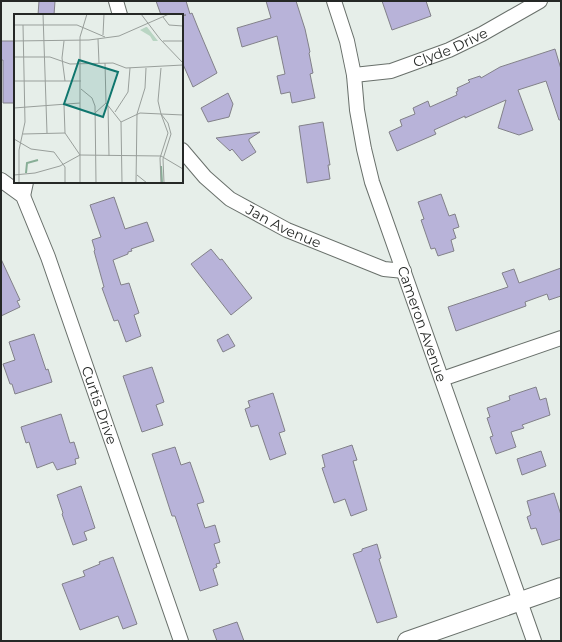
<svg xmlns="http://www.w3.org/2000/svg" width="562" height="642" viewBox="0 0 562 642" font-family="Montserrat,sans-serif">
<style>
.building{fill:#b8b3d9;stroke:#828189}
.lines{fill:none;stroke-linecap:round;stroke-linejoin:round}
.minor-casing{stroke:#69706b;stroke-width:16}
.tertiary-casing{stroke:#69706b;stroke-width:20}
.minor{stroke:#fff;stroke-width:14}
.tertiary{stroke:#fff;stroke-width:18}
.labels{text-anchor:middle;stroke-width:4;stroke-linejoin:round;paint-order:stroke}
.street-label{font-size:14px;fill:#252826;stroke:#f3fcf6}
.inset-river{fill:none;stroke:#87ae96;stroke-width:2}
.inset-road{fill:none;stroke:#999f9b;stroke-width:1}
.view{fill:#0f766e;fill-opacity:0.15;stroke:#0f766e;stroke-width:2}
.inset-edge{fill:none;stroke:#252826;stroke-width:2}
</style>
<rect width="100%" height="100%" fill="#e6eee9"/>
<path class="building" d="M39,1h16l-1,14h-16z
M156,1h30l4,13 2,-1 6,15 19,45 -24,14 -11,-25v-46l4,-1h-25z
M266,1h30l9,28 5,23 -1,1 4,20 -3,1 5,24 -23,5 -2,-11 -9,2 -4,-18 8,-2 -8,-38 -35,11 -5,-19 34,-10z
M382,1h44l5,15 -39,14z
M1,41h14v62h-12v-43h-2z
M555,49l6,20v51h-2l-13,-39 -28,9 15,40 -14,5 -21,-7 8,-28 -41,18v-2l-31,14 2,4 -39,17 -8,-19 13,-6 -2,-6 15,-6 -2,-6 15,-7 2,6 27,-12 -1,-3 2,-1 -1,-3 13,-6 -2,-2 12,-4 1,2 19,-11z
M228,93l5,11 -4,13 -21,5 -7,-14z
M323,122l7,43h-2l2,14 -23,4 -8,-57z
M260,132l-11,7v2l7,11 -14,9 -10,-12 -2,2 -14,-13z
M441,194l8,22 6,-2 4,13 -6,2 3,9 -5,2 3,11 -16,5 -3,-8 -4,1 -10,-29 3,-1 -6,-17z
M114,197l11,32 22,-7 7,19 -23,8 1,2 -4,1v2l-15,6 8,25 8,-2 10,30 -5,2 7,21 -15,6 -8,-22 -4,1 -12,-33 2,-1 -10,-36 1,-1 -3,-10 9,-3 -11,-32z
M211,249l9,11 2,-1 30,39 -21,17 -40,-51z
M1,259l19,41 -3,1 3,6 -19,9z
M561,268v28l-12,4 -2,-6 -22,8 1,4 -70,25 -8,-24 60,-20 -6,-14 12,-4 5,14z
M34,334l12,36 2,-1 4,13 -37,12 -3,-10h-2l-7,-20 12,-4 -6,-18z
M228,334l7,12 -12,6 -6,-12z
M152,367l12,35 -8,3 7,20 -21,7 -19,-56z
M536,387l4,13 6,-2 4,17 -28,10 2,3 -13,4 5,15 -20,7 -6,-17 3,-1 -6,-18 3,-1 -3,-9 23,-8 -1,-4z
M273,393l12,38 -6,2 7,21 -16,6 -12,-35 -7,2 -6,-18 5,-2 -2,-6z
M61,414l9,29 4,-1 5,16 -4,1 1,5 -19,6 -4,-8 -16,6 -8,-26 -3,1 -5,-16z
M352,445l5,15 -4,1 14,49 -16,6 -6,-17 -11,4 -12,-35 3,-1 -3,-12z
M175,447l6,18 9,-3 14,40 -7,2 8,24 10,-3 5,17 -6,2 6,19 -4,1 1,3 -4,2 5,16 -18,6 -25,-75h-3l-20,-62z
M541,451l5,15 -24,9 -5,-16z
M81,486l14,42 -11,4 3,8 -14,5 -11,-31 1,-1 -6,-18z
M554,493l7,22v24l-19,6 -6,-17 -5,1 -4,-12 4,-2 -4,-14z
M377,544l4,14 -2,1 18,58 -20,6 -24,-69 9,-3v-2z
M113,557l24,67 -14,5 -5,-13 -38,14 -18,-46 23,-8 -2,-5 17,-7 -1,-2z
M237,622l7,19h-27l-4,-11z"/>
<g class="lines">
<defs>
<g id="minor">
<path d="M116,1l4,14"/>
<path id="s1" d="M334,1l13,40 7,34 3,35 7,39 8,33 162,459"/>
<path id="s2" d="M354,75l37,-4 58,-21 33,-16 58,-33"/>
<path id="s3" d="M182,150l23,27 25,22 57,31 97,39 20,2"/>
<path id="s4" d="M1,180l22,16 25,61 133,384"/>
<path d="M23,196l3,-14"/>
<path d="M442,379l119,-41"/>
</g>
<path id="tertiary" d="M407,641l154,-54"/>
</defs>
<use href="#minor" class="minor-casing"/>
<use href="#tertiary" class="tertiary-casing"/>
<use href="#minor" class="minor"/>
<use href="#tertiary" class="tertiary"/>
</g>
<g class="labels">
<g class="street-label">
<text dy="5" stroke="none"><textPath href="#s2" startOffset="101">Clyde Drive</textPath></text>
<text dy="5" stroke="none"><textPath href="#s3" startOffset="129">Jan Avenue</textPath></text>
<text dy="5" stroke="none"><textPath href="#s1" startOffset="336">Cameron Avenue</textPath></text>
<text dy="5" stroke="none"><textPath href="#s4" startOffset="250">Curtis Drive</textPath></text>
</g>
</g>
<g transform="translate(14 14)">
<rect width="169" height="169" fill="#e6eee9"/>
<path d="M132,13h1l11,14h-5l-3,-5 -10,-6z" fill="#b9d5c3"/>
<path class="inset-river" d="M147,152l1,17M12,159l1,-10 11,-3"/>
<path class="inset-road" d="M29,0l4,119M127,0l19,25 23,24M149,3l6,8 14,1M0,11h63l28,12M89,21l1,-21M84,25l1,24M0,27l75,-1 30,-4 50,-22M50,27l-2,17 3,23M149,27h20M0,43h36l20,7 43,-1 13,5 57,-3M91,49l1,40 15,19 1,61M0,67h67M67,75l11,9 3,8 1,77M50,91l1,28 15,22 81,1 22,13M94,92l1,50M0,94l66,-5M101,98l13,-20 2,-24M81,99l11,-10M147,100l-3,-13 3,-33M107,108l19,-9 43,2M9,120l42,-1M0,125l17,10 23,3 11,15v16M0,161l21,-2 25,-7 20,-11M123,161l10,8M5,169v-33l6,-28 -2,-97M66,169v-146l7,-23M122,169l1,-69 8,-26 1,-20M147,169l-1,-25 8,-25 -7,-19 7,9 3,11 -8,25 1,24"/>
<path class="view" d="M65,46l39,12 -15,45 -39,-13z"/>
<rect width="169" height="169" class="inset-edge"/>
</g>
<rect width="562" height="642" fill="none" stroke="#252826" stroke-width="4"/>
</svg>
